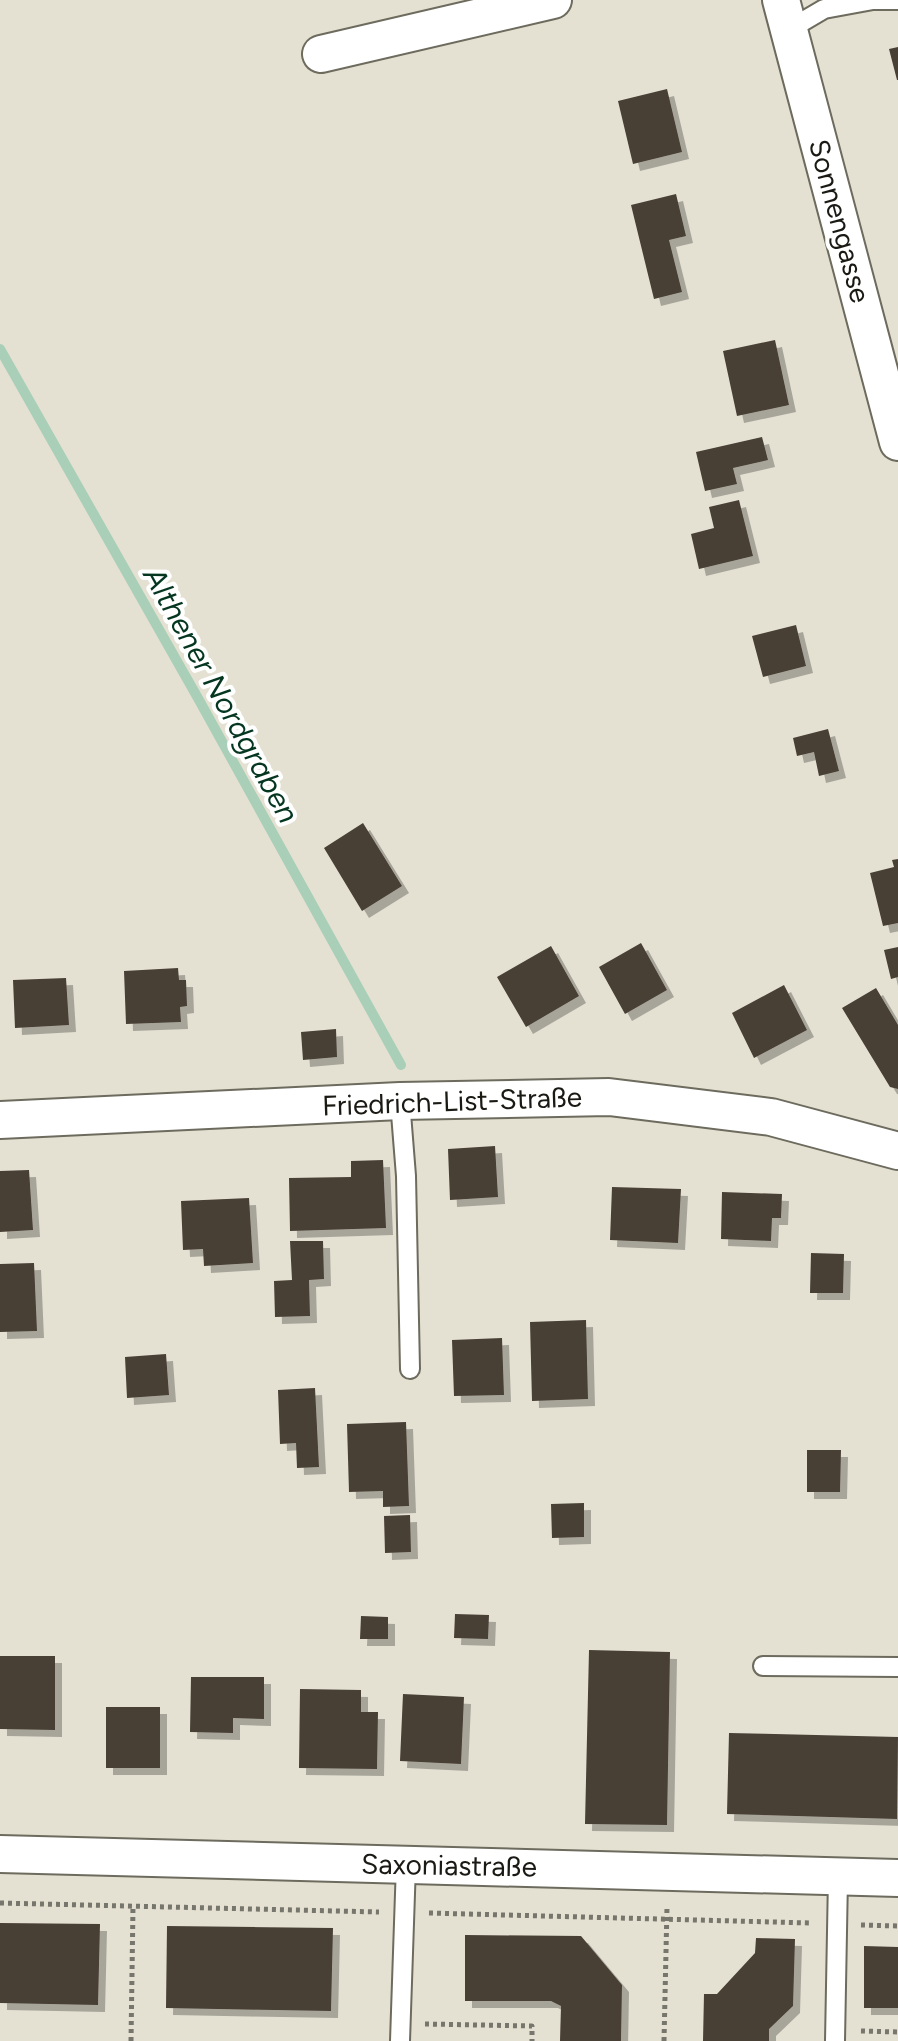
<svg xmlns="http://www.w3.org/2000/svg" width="898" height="2041" viewBox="0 0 898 2041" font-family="Figtree,sans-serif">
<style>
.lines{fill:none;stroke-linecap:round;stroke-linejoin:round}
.stream{stroke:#aacfb9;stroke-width:10}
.building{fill:#483f36;filter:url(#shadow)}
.lane-casing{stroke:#6d6b5e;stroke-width:22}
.street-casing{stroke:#6d6b5e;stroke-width:40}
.path{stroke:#77766c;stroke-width:5;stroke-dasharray:4 4;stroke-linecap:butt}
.lane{stroke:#fff;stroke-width:18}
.street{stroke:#fff;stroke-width:36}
.labels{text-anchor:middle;stroke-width:8;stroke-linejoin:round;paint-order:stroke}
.street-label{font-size:28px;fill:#1a1914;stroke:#fff}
.water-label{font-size:30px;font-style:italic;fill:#043620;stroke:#fff}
</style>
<defs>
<filter id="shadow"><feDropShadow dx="7" dy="7" stdDeviation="0" flood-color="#0004"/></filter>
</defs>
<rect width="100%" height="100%" fill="#e4e1d2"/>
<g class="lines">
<path class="stream" d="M0,349l199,351 202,365"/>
</g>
<path class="building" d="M898,47v33h-1l-8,-31z
M667,89l15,63 -49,12 -15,-63z
M676,194l10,42 -17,4 13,52 -28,7 -23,-94z
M775,340l14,65 -52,11 -14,-65z
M762,437l6,23 -35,8 4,16 -32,7 -9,-39z
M739,500l14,56 -54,13 -8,-35 23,-6 -5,-21z
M796,625l10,41 -43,11 -11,-41z
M828,729l11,42 -20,5 -5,-24 -17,4 -4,-18z
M363,823l39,63 -40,25 -38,-63z
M898,859v64l-15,3 -13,-53 24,-6 -2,-7z
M641,943l26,47 -42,24 -26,-47z
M551,946l28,50 -53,31 -29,-50z
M898,947v30l-7,2 -7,-29z
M178,968l1,12h7l1,26 -7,1 1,15 -55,2 -2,-53z
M66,978l3,47 -54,3 -2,-48z
M784,985l23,45 -53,28 -22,-45z
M876,988l22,37v64l-8,-2 -48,-79z
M336,1029l1,28 -34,3 -2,-28z
M495,1146l3,51 -48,3 -2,-51z
M383,1160l3,68 -96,3 -1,-53 62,-1v-16z
M29,1170l4,60 -33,2v-61z
M612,1187l69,2 -3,54 -68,-3z
M722,1192l60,2 -1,24h-9l-1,23 -50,-2z
M249,1198l4,65 -49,3 -1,-17 -20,1 -2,-49z
M290,1241h33l1,38 -15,1 1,36 -35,1 -1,-36 18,-1z
M811,1253l33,1 -1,39h-33z
M34,1263l3,68 -37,1v-68z
M586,1320l2,79 -56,2 -2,-79z
M502,1338l2,57 -50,1 -2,-56z
M166,1354l3,41 -42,3 -2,-41z
M315,1388l4,79 -22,1 -1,-25 -16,1 -2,-54z
M406,1422l3,84 -26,1v-16l-34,1 -2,-68z
M807,1450h34l-1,42h-33z
M584,1503v34l-32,1 -1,-34z
M410,1515l1,37 -26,1 -1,-37z
M455,1614l34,1 -1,24 -34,-1z
M361,1616l27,1v22h-28z
M589,1650l81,2 -3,173 -82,-1z
M0,1656h55v74l-55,-1z
M191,1677h73v42l-31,-1v15l-43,-1z
M300,1689l61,1v22h17l-1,57 -78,-1z
M403,1694l61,3 -3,67 -61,-3z
M106,1707h54v61h-54z
M729,1733l169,4 -1,82 -170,-5z
M0,1923l100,1 -2,81 -98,-2z
M167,1926l166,2 -2,83 -165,-3z
M465,1935l116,1 41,49 -1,56h-61l1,-35 -10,-5h-86z
M756,1938l39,1 -2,67 -24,23v12h-66l1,-47h13l38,-41z
M864,1946l34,1v61h-34z"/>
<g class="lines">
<defs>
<path id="lane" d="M790,29l34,-20 49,-9h25
M400,1101l6,75 4,193
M763,1666l135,1
M400,2041l6,-177
M835,2041l3,-164"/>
<path id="street" d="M781,0l117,442
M321,54l232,-54
M0,1120l400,-19 209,-4 162,20 127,34
M0,1854l898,24"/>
</defs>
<use href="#lane" class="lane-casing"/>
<use href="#street" class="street-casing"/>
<path class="path" d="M0,1903l379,9
M429,1913l382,10
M861,1925l37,1
M425,2024l107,2v15
M861,2031l37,1
M131,2041l2,-135
M664,2041l3,-134"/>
<use href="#lane" class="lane"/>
<use href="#street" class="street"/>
</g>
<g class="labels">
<g class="street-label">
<text transform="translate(840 221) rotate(75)" y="10">Sonnengasse</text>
<text transform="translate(452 1101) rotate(-2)" y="10">Friedrich-List-Straße</text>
<text transform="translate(449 1865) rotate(1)" y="10">Saxoniastraße</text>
</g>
<g class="water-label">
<text transform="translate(221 695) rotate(61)" y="10">Althener Nordgraben</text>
</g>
</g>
</svg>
